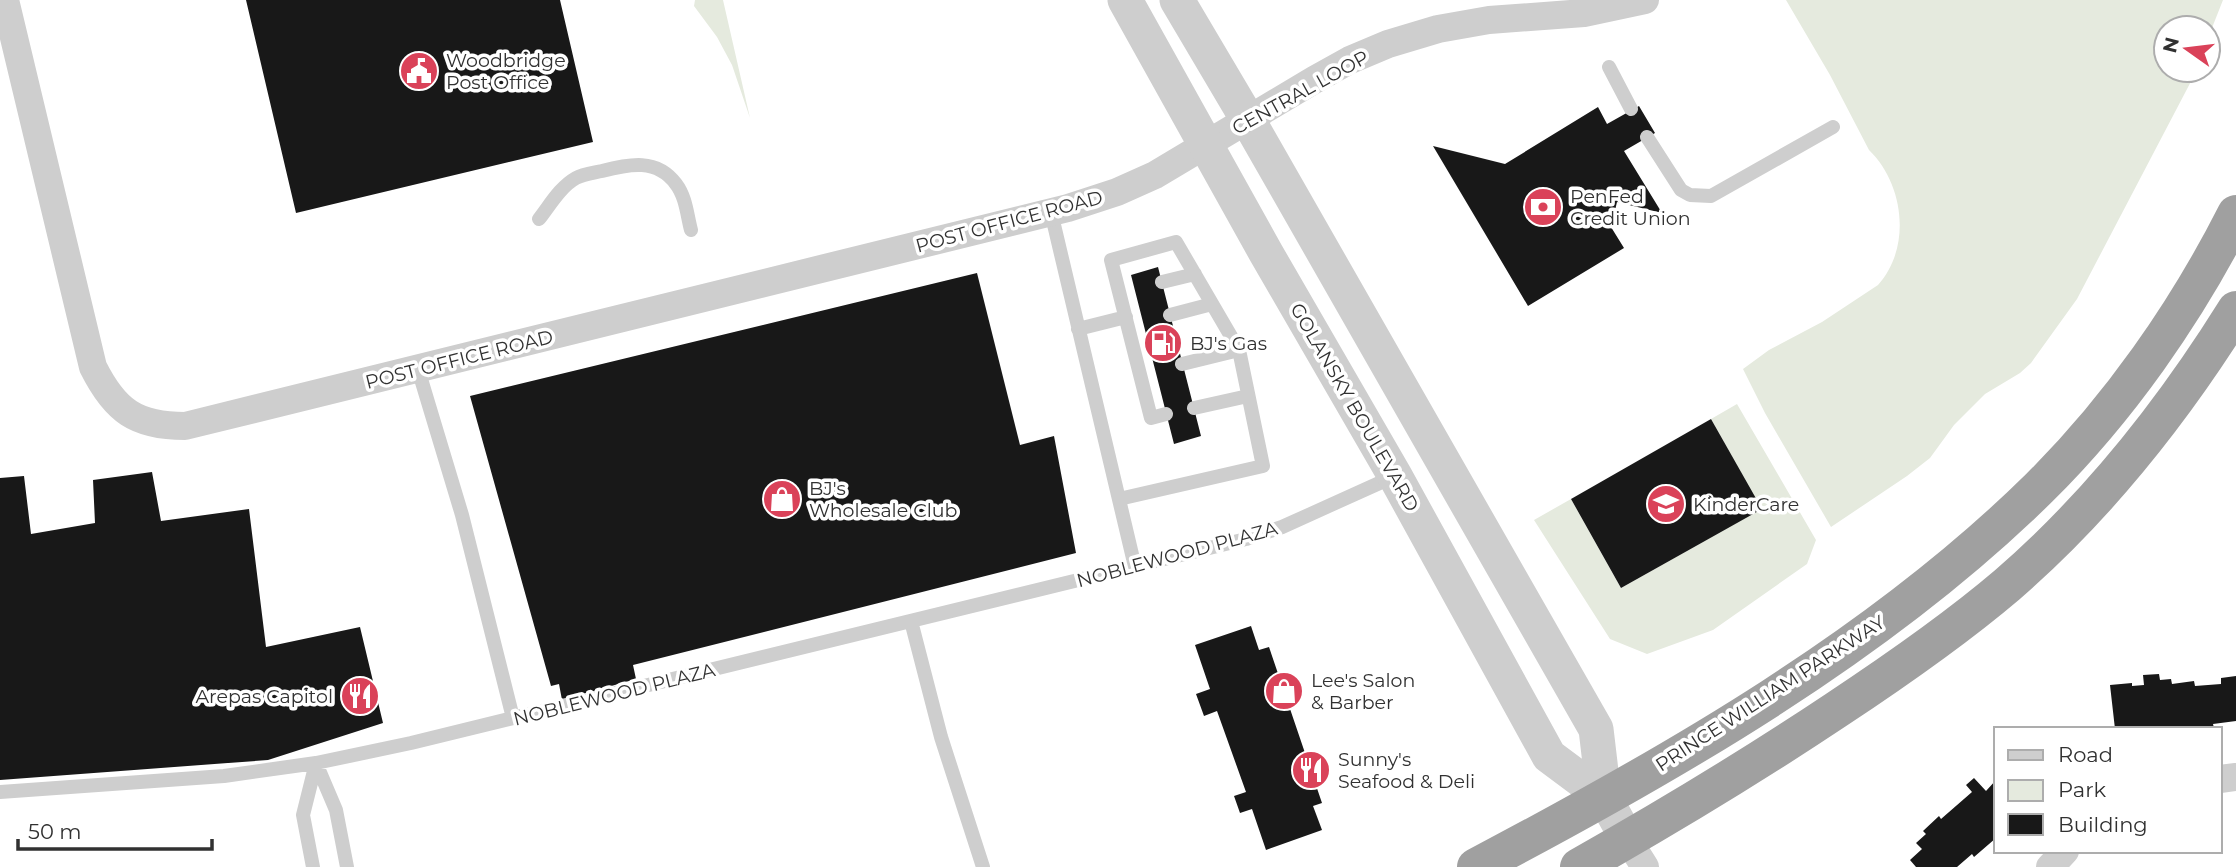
<svg xmlns="http://www.w3.org/2000/svg" width="2236" height="867" viewBox="0 0 2236 867" font-family="Montserrat,sans-serif">
<style>
.green{fill:#e5eade}
.building{fill:#181818}
.lines{fill:none;stroke-linecap:round;stroke-linejoin:round}
.service{stroke:#cecece;stroke-width:14}
.minor{stroke:#cecece;stroke-width:28}
.tertiary{stroke:#cecece;stroke-width:35}
.trunk{stroke:#a0a0a0;stroke-width:38}
.labels{text-anchor:middle;stroke-width:7;stroke-linejoin:round;paint-order:stroke}
.poi-label{font-size:19px;fill:#313131;stroke:#fff;text-anchor:start}
.street-label{font-size:19px;fill:#313131;stroke:#fff}
</style>
<rect width="100%" height="100%" fill="#fff"/>
<path class="green" d="M695,0h28l27,118 -18,-53 -15,-28 -23,-31z
M1786,0h437l-15,38v-10h-42v42h31l-120,229 -46,64 -11,10 -35,21 -31,31 -24,33 -23,18 -76,51 -66,-114 -22,-44 26,-19 53,-28 56,-37c34,-38 26,-101 -9,-135l-39,-75z
M1737,404l79,136 -9,24 -94,66 -66,24 -37,-15 -76,-119 37,-21 50,89 140,-79 -50,-90z"/>
<path class="building" d="M246,0h314l33,142 -297,71z
M1639,106l16,27 -31,18 38,62 -45,-11 -6,25 13,21 -96,58 -95,-160 72,18 93,-57 9,17z
M1158,267l43,169 -27,8 -43,-169z
M977,273l43,172 34,-9 22,117 -443,112 3,14 -74,21 -3,-16 -8,2 -81,-290z
M1711,419l51,90 -141,79 -50,-89z
M152,472l9,49 88,-12 17,138 94,-20 23,96 -115,37 -268,20v-302l24,-2 7,58 64,-11 -2,-43z
M1251,626l8,24 10,-3 53,156 -9,3 9,24 -56,20 -14,-41 -12,4 -6,-17 12,-4 -29,-81 -13,5 -8,-22 14,-5 -15,-44z
M2159,674l1,6 11,-1 1,5 22,-3 1,5 26,-2v-6l15,-2v45l-23,3 1,4 -5,1h-94l-5,-44 22,-2v3l12,-1 -1,-10z
M1974,778l12,13 10,-11v52l-3,3 3,3 -22,19 -2,-3 -15,13h-41l-6,-7 12,-11 -6,-6 10,-9 -3,-3 16,-15 2,3 31,-27 -6,-7z"/>
<g class="lines">
<path class="service" d="M1609,67l22,42
M1647,137l34,53 9,5 21,1 122,-69
M1051,212l84,355
M539,219c11,-14 21,-32 37,-41 7,-4 17,-5 26,-7 27,-7 55,-13 74,13 10,13 11,31 15,46
M1162,282l33,-8
M1170,315l42,-11
M1078,329l48,-12
M1182,364l57,-14
M418,369l44,146 51,203
M1194,408l54,-12
M1119,499l144,-33 -24,-116 -63,-108 -65,18 40,158 15,-4
M911,621l30,116 42,130
M316,763l20,47 11,57
M0,792l224,-16 92,-13 95,-20 835,-204 36,-12 113,-51
M313,867l-10,-52 13,-52"/>
<path class="minor" d="M5,0l88,367c22,44 43,59 92,59l883,-218 49,-16 38,-17 159,-95 36,-20 38,-16 50,-15 51,-9 95,-7 61,-13
M2220,779l16,-2
M1628,840l17,27
M2050,867l15,-16"/>
<path class="tertiary" d="M1125,0l141,253 129,223 154,280 55,41 24,43
M1177,0l71,120 348,609 8,68"/>
<path class="trunk" d="M1476,867c196,-103 405,-223 563,-379 79,-78 147,-175 197,-274
M1579,867c87,-49 173,-101 257,-157 59,-39 117,-79 171,-125 90,-78 166,-174 229,-275"/>
</g>
<defs>
<symbol id="civic-disc" viewBox="-11 -11 22 22"><circle r="9.5" fill="#da4259" stroke="#fff"/><path d="M-.6-6.5H3V-4.5H.6V-3L4-1V1h2V6H-6V1h2V-1L-.6-3ZM-1.2 2.5V6h2.4V2.5Z" fill="#fff"/></symbol>
<symbol id="bank-disc" viewBox="-11 -11 22 22"><circle r="9.5" fill="#da4259" stroke="#fff"/><path d="M-6-4H6V4H-6ZM0-2.3a2.3 2.3 0 1 0 0 4.6a2.3 2.3 0 1 0 0-4.6Z" fill="#fff"/></symbol>
<symbol id="fuel-disc" viewBox="-11 -11 22 22"><circle r="9.5" fill="#da4259" stroke="#fff"/><path d="M-5.5-6h7V0h2V4h1.3V-2.5L3-4.5l.8-.8L6-3V5H2.5V1h-1V6h-7ZM-4.2-4.7v3.2H.2V-4.7Z" fill="#fff"/></symbol>
<symbol id="shop-disc" viewBox="-11 -11 22 22"><circle r="9.5" fill="#da4259" stroke="#fff"/><path d="M-5-2.5h2.3a2.7 3.5 0 0 1 5.4 0H5L5.5 6h-11ZM-1.5-2.5h3a1.5 2.3 0 0 0-3 0Z" fill="#fff"/></symbol>
<symbol id="school-disc" viewBox="-11 -11 22 22"><circle r="9.5" fill="#da4259" stroke="#fff"/><path d="M0-5L7-2L0 1L-7-2ZM-4 1L0 2.5L4 1V4Q0 6-4 4Z" fill="#fff"/></symbol>
<symbol id="restaurant-disc" viewBox="-11 -11 22 22"><circle r="9.5" fill="#da4259" stroke="#fff"/><path d="M-5-6h1v4h1v-4h1v4h1v-4h1v5L-1.5 .5V6h-2V.5L-5-1ZM5-6V6H3V1.5H1.5Q1.5-4 5-6Z" fill="#fff"/></symbol>
</defs>
<g fill-rule="evenodd">
<use href="#civic-disc" x="397" y="49" width="44" height="44"/>
<use href="#bank-disc" x="1521" y="185" width="44" height="44"/>
<use href="#fuel-disc" x="1141" y="321" width="44" height="44"/>
<use href="#shop-disc" x="760" y="477" width="44" height="44"/>
<use href="#school-disc" x="1644" y="482" width="44" height="44"/>
<use href="#shop-disc" x="1262" y="669" width="44" height="44"/>
<use href="#restaurant-disc" x="338" y="674" width="44" height="44"/>
<use href="#restaurant-disc" x="1289" y="748" width="44" height="44"/>
</g>
<g class="labels">
<g class="poi-label">
<text x="446" y="67">Woodbridge<tspan x="446" dy="22">Post Office</tspan></text>
<text x="1570" y="203">PenFed<tspan x="1570" dy="22">Credit Union</tspan></text>
<text x="1190" y="350">BJ's Gas</text>
<text x="809" y="495">BJ's<tspan x="809" dy="22">Wholesale Club</tspan></text>
<text x="1693" y="511">KinderCare</text>
<text x="1311" y="687">Lee's Salon<tspan x="1311" dy="22">&amp; Barber</tspan></text>
<text x="333" y="703" text-anchor="end">Arepas Capitol</text>
<text x="1338" y="766">Sunny's<tspan x="1338" dy="22">Seafood &amp; Deli</tspan></text>
</g>
<g class="street-label">
<text transform="translate(1300 92) rotate(-29)" y="7">CENTRAL LOOP</text>
<text transform="translate(1009 221) rotate(-15)" y="7">POST OFFICE ROAD</text>
<text transform="translate(459 359) rotate(-14)" y="7">POST OFFICE ROAD</text>
<text transform="translate(1355 407) rotate(60)" y="7">GOLANSKY BOULEVARD</text>
<text transform="translate(1177 554) rotate(-15)" y="7">NOBLEWOOD PLAZA</text>
<text transform="translate(1770 693) rotate(-33)" y="7">PRINCE WILLIAM PARKWAY</text>
<text transform="translate(614 694) rotate(-14)" y="7">NOBLEWOOD PLAZA</text>
</g>
</g>
<rect x="1994" y="727" width="228" height="126" fill="#ffffff" stroke="#adadad" stroke-width="2"/>
<rect x="2008" y="750" width="35" height="10" fill="#cecece" stroke="#adadad" stroke-width="2"/>
<text x="2058" y="762" font-size="21" fill="#313131">Road</text>
<rect x="2008" y="780" width="35" height="21" fill="#e5eade" stroke="#adadad" stroke-width="2"/>
<text x="2058" y="797" font-size="21" fill="#313131">Park</text>
<rect x="2008" y="814" width="35" height="21" fill="#181818" stroke="#adadad" stroke-width="2"/>
<text x="2058" y="832" font-size="21" fill="#313131">Building</text>
<g transform="translate(2187 49) rotate(284)"><circle r="33" fill="#ffffff" stroke="#adadad" stroke-width="2"/>
<path d="M0-5L12 26L0 18L-12 26Z" fill="#da4259"/>
<text y="-10" font-size="19" font-weight="bold" text-anchor="middle" fill="#313131">N</text>
</g>
<path d="M18 839v10h194v-10" fill="none" stroke="#313131" stroke-width="3.5"/>
<text x="28" y="839" font-size="21" fill="#313131" stroke="#ffffff" stroke-width="5" paint-order="stroke">50 m</text>
</svg>
